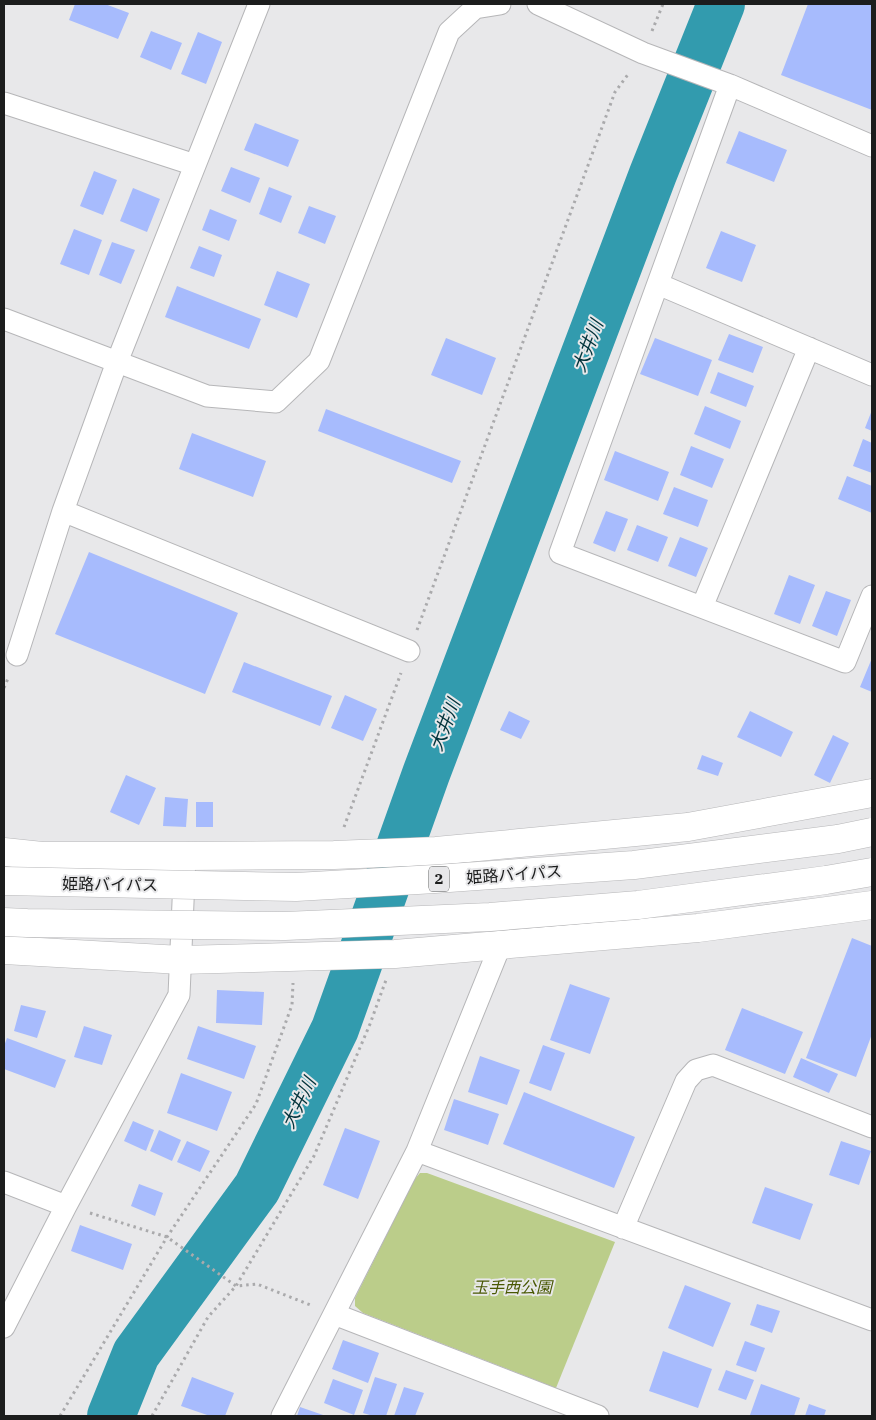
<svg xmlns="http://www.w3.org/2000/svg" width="876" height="1420" viewBox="0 0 876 1420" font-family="'IBM Plex Serif','Noto Sans JP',serif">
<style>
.green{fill:#bbcd8a}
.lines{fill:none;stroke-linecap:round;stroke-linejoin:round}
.river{stroke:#329bae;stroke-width:48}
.building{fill:#a7bbfd}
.street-casing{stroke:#b6b6b8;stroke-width:23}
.secondary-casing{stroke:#b6b6b8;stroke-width:29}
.path{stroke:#aaaaac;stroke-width:3;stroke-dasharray:2.5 4;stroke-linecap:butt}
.street{stroke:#fff;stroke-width:21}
.secondary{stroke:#fff;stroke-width:28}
.highway-bridge-casing{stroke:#b6b6b8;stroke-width:29;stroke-linecap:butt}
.highway-bridge{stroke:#fff;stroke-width:28}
.labels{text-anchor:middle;stroke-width:4;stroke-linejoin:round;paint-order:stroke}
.shield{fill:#e8e8ea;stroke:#595a5a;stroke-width:1}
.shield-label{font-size:15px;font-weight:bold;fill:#1c1d1d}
.street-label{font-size:16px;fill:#1c1d1d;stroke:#e8e8ea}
.park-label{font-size:16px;font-style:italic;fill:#495803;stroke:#e8e8ea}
.water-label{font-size:18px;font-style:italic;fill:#00323a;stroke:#e8e8ea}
</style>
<rect width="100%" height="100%" fill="#e8e8ea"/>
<path class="green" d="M420,1173h7l188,69 -59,146 -193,-75 -8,-7v-8l59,-118z"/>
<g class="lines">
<path class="river" d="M111,1416l25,-62 121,-166 78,-159 91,-255 227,-600 68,-170"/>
</g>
<path class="building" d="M75,4h30l24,9 -11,26 -49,-19z
M808,4h64v106l-91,-35z
M151,31l31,12 -11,27 -31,-13z
M198,32l24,10 -16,42 -25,-10z
M255,123l44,17 -11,27 -44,-17z
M739,131l48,19 -13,32 -48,-19z
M231,167l29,11 -10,25 -29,-12z
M94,171l23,9 -14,35 -23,-9z
M269,187l23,9 -11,27 -22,-9z
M133,188l27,11 -13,33 -27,-11z
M309,206l27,10 -11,28 -27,-11z
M210,209l27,11 -8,21 -27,-11z
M74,229l28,11 -13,35 -29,-11z
M721,231l35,14 -14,37 -36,-14z
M112,242l23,8 -14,34 -22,-9z
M199,246l23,9 -8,22 -24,-9z
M277,271l33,13 -13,34 -33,-13z
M177,286l84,33 -12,30 -84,-32z
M729,334l34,13 -10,26 -35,-13z
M446,338l50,20 -14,37 -51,-20z
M655,338l57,22 -14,36 -58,-22z
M718,372l36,14 -8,21 -36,-14z
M705,406l36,15 -11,28 -36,-15z
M326,409l135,52 -9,22 -134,-52z
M872,410v21l-7,-3z
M192,433l74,28 -13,36 -74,-28z
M863,439l9,4v30l-19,-7z
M691,446l33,13 -12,29 -32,-13z
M615,451l54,21 -11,29 -54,-21z
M847,476l25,10v27l-34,-14z
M674,487l34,13 -10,27 -35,-13z
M606,511l22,8 -13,33 -22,-9z
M637,525l31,12 -10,25 -31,-12z
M680,537l28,11 -12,29 -28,-11z
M89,552l149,61 -33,81 -150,-60z
M789,575l26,10 -15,39 -26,-10z
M826,591l25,9 -14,36 -25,-10z
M872,658v34l-12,-5z
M244,662l88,34 -12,30 -88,-34z
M345,695l32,14 -14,32 -32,-13z
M509,711l21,10 -9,18 -21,-9z
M750,711l43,21 -12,25 -44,-20z
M833,735l16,8 -19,40 -16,-8z
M702,755l21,8 -5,13 -21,-7z
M126,775l30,13 -17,37 -29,-13z
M165,797l23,2 -2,28 -23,-1z
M196,802h17v25h-17z
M852,938l20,8v88l-16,43 -50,-19z
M570,984l40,14 -20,56 -40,-14z
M217,990l47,2 -2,33 -46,-2z
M21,1005l25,6 -9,27 -23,-7z
M742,1008l61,24 -18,42 -60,-24z
M84,1026l28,9 -10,30 -28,-8z
M198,1026l58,20 -12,33 -57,-20z
M7,1038l59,22 -11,28 -51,-19v-23z
M543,1045l22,8 -14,38 -22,-8z
M480,1056l40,14 -13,35 -39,-13z
M801,1058l37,16 -9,19 -36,-16z
M181,1073l51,19 -15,39 -50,-18z
M524,1092l111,45 -21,51 -111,-44z
M454,1099l45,15 -11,31 -44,-15z
M133,1121l21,9 -8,21 -22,-10z
M345,1128l35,13 -22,58 -35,-14z
M159,1130l22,10 -9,21 -22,-10z
M187,1141l23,10 -10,21 -23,-10z
M841,1141l30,10 -12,34 -30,-10z
M139,1184l24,9 -8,23 -24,-10z
M765,1187l48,17 -13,36 -48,-17z
M80,1225l52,19 -9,26 -52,-19z
M685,1285l46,18 -18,44 -45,-19z
M757,1304l23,7 -8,22 -22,-8z
M343,1340l36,13 -11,30 -36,-14z
M745,1341l20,7 -9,24 -20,-7z
M663,1351l49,18 -14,39 -49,-17z
M726,1370l28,10 -8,20 -28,-10z
M192,1377l42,16 -9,23h-15l-29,-10z
M375,1377l22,7 -11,32h-13l-10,-3z
M333,1379l30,11 -9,25 -30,-12z
M761,1384l39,14 -6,18 -44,-1z
M404,1387l20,6 -9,23h-21z
M809,1404l17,6 -2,6h-19z
M300,1407l26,9h-29z"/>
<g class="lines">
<defs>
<path id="street" d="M259,4l-142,358 -54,149 346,140
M538,4l105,49 87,32 142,61
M730,85l-170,468 285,109 27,-66
M4,103l191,62
M658,284l214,91
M4,319l203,77 69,6 43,-41 130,-329 26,-24 25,-4
M702,607l107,-259
M17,655l46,-144
M417,1151l455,169
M4,1182l62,24
M623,1228l63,-147 10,-11 17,-5 159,62
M334,1314l264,102
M4,1327l62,-121 113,-211 6,-139
M282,1416l135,-265 83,-205"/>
<path id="secondary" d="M4,852l38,4h143l149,-1 102,-4 252,-24 184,-34
M4,950l177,10 214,-6 303,-26 174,-23"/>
</defs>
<use href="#street" class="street-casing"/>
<use href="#secondary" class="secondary-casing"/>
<path class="path" d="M652,31l11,-27
M417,630l198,-538 14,-19
M4,688l5,-12
M344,827l57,-154
M90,1213l77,24 69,49 21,-2 56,22
M60,1416l107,-179 89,-133 36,-99 1,-22
M152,1416l56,-99 28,-31 78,-130 56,-132 16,-44"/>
<use href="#street" class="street"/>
<use href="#secondary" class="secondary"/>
<defs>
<path id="highway-bridge" d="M4,881l292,6 139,-8 199,-14 204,-26 34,-7
M4,922l23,1 258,3 205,-9 148,-12 188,-25 46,-8"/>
</defs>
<use href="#highway-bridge" class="highway-bridge-casing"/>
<use href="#highway-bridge" class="highway-bridge"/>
</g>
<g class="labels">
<rect class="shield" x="429" y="866.5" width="20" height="25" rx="4"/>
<g class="shield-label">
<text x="439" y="884">2</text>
</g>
<g class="street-label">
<text transform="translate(514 874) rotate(-4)" y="6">姫路バイパス</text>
<text transform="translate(110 884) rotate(1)" y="6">姫路バイパス</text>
</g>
<g class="park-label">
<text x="512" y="1293">玉手西公園</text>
</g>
<g class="water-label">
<text transform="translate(588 346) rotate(-69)" y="6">大井川</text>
<text transform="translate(445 725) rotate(-69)" y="6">大井川</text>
<text transform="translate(299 1103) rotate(-64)" y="6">大井川</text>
</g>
</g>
<rect width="876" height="1420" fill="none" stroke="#1c1d1d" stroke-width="10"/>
</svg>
